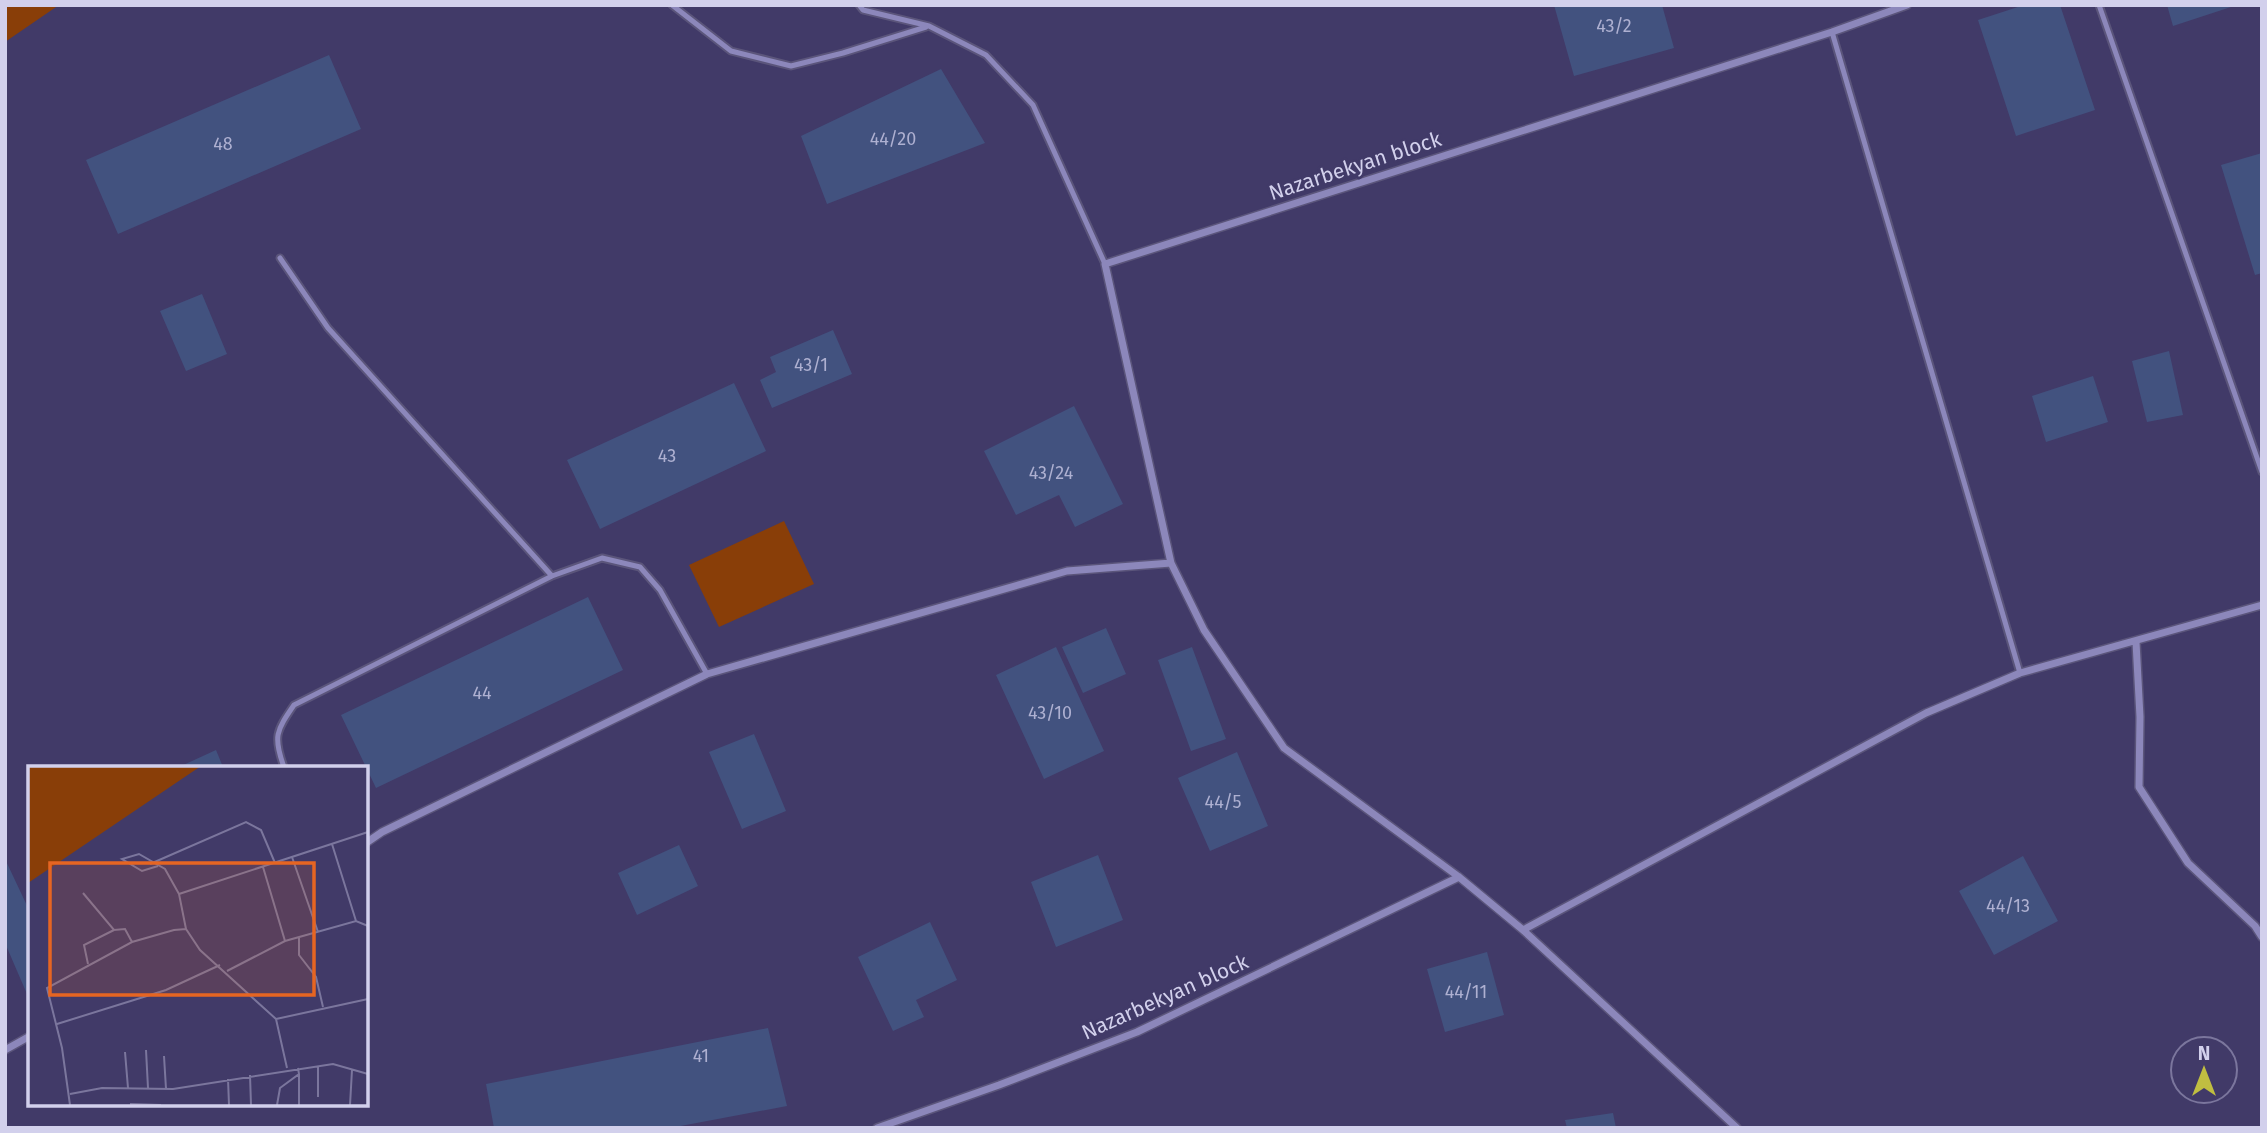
<svg xmlns="http://www.w3.org/2000/svg" width="2267" height="1133" viewBox="0 0 2267 1133" font-family="'Fira Sans',sans-serif">
<style>
.green{fill:#893e08}
.building{fill:#42527f}
.lines{fill:none;stroke-linecap:round;stroke-linejoin:round}
.service-casing{stroke:#5b557b;stroke-width:9}
.minor-casing{stroke:#5b557b;stroke-width:10}
.service{stroke:#8c87bb;stroke-width:5}
.minor{stroke:#8c87bb;stroke-width:7}
.labels{text-anchor:middle;stroke-width:5;stroke-linejoin:round;paint-order:stroke}
.number-label{font-size:18px;fill:#aeb0d1}
.street-label{font-size:21px;fill:#d2d0ec;stroke:#413a68}
.inset-road{fill:none;stroke:#7b769d;stroke-width:2}
.view{fill:#e66522;fill-opacity:0.15;stroke:#e66522;stroke-width:3.5}
.inset-edge{fill:none;stroke:#d2d0ec;stroke-width:3.5}
</style>
<rect width="100%" height="100%" fill="#413a68"/>
<path class="green" d="M5,5h54l-54,37z
M784,521l30,63 -95,43 -30,-62z"/>
<path class="building" d="M1554,5h108l12,43 -100,28z
M2024,5h36l35,105 -79,26 -38,-116z
M2167,5h67v1l-61,20z
M329,55l32,74 -243,105 -32,-74z
M941,69l44,74 -158,61 -26,-68z
M2262,153v120l-7,2 -34,-110z
M202,294l25,60 -41,17 -26,-60z
M833,330l19,44 -80,34 -12,-28 16,-8 -6,-15z
M2169,351l14,64 -36,7 -15,-61z
M2093,376l15,46 -62,20 -14,-46z
M734,383l32,68 -166,78 -33,-69z
M1074,406l49,98 -48,23 -16,-32 -43,20 -32,-64z
M588,597l35,73 -247,118 -35,-73z
M1106,628l20,46 -43,19 -21,-46z
M1056,647l48,104 -60,28 -48,-104z
M1192,647l34,92 -35,12 -33,-91z
M754,734l32,77 -44,18 -33,-77z
M216,750l7,17h-44z
M1237,752l31,74 -58,25 -32,-73z
M679,845l19,41 -61,29 -19,-42z
M1098,855l25,65 -67,27 -25,-65z
M2023,856l35,65 -64,34 -35,-64z
M5,859l25,53v81l-3,1 -22,-51z
M930,922l27,58 -41,20 8,17 -31,14 -35,-74z
M1487,952l17,63 -59,17 -18,-63z
M768,1028l19,78 -117,22h-176l-8,-44z
M1613,1113l3,15h-49l-2,-8z"/>
<g class="lines">
<defs>
<path id="service" d="M672,5l59,46 60,15 52,-13 83,-26
M859,5l4,5 66,16 57,29 47,50 72,159
M2099,5l163,467
M1832,32l188,641
M280,258l48,70 224,248 50,-18 38,9 20,23 47,84
M284,767c-11,-30 -8,-36 10,-62l258,-129"/>
<path id="minor" d="M1171,563l-66,-299 727,-232 75,-27
M2136,642l4,75 -1,70 49,76 67,63 7,11
M366,843l16,-11 325,-158 360,-103 104,-8 33,67 80,118 175,129 64,53 214,198
M1523,930l403,-217 94,-40 242,-68
M5,1050l25,-14
M877,1128l122,-43 138,-53 322,-155"/>
</defs>
<use href="#service" class="service-casing"/>
<use href="#minor" class="minor-casing"/>
<use href="#service" class="service"/>
<use href="#minor" class="minor"/>
</g>
<g class="labels">
<g class="number-label">
<text x="1614" y="32">43/2</text>
<text x="893" y="145">44/20</text>
<text x="223" y="150">48</text>
<text x="811" y="371">43/1</text>
<text x="667" y="462">43</text>
<text x="1051" y="479">43/24</text>
<text x="482" y="699">44</text>
<text x="1050" y="719">43/10</text>
<text x="1223" y="808">44/5</text>
<text x="2008" y="912">44/13</text>
<text x="1466" y="998">44/11</text>
<text x="701" y="1062">41</text>
</g>
<g class="street-label">
<text transform="translate(1355 166) rotate(-18)" y="7">Nazarbekyan block</text>
<text transform="translate(1165 997) rotate(-24)" y="7">Nazarbekyan block</text>
</g>
</g>
<g transform="translate(28 766)">
<rect width="340" height="340" fill="#413a68"/>
<path d="M0,0h173l-173,117z" fill="#893e08"/>
<path class="inset-road" d="M304,78l24,77M264,91l26,75M122,98l96,-42 15,8 14,33M130,100l-16,5 -20,-12 17,-5 26,15 14,25M235,101l22,74M55,127l31,37 11,-1 7,13M158,163l-7,-35 189,-62M271,172v17l17,22 7,30M60,198l-4,-19 30,-15M199,205l58,-30 71,-20 12,5M248,253l92,-20M29,258l109,-34 54,-25M118,284l2,38M97,286l3,36M136,290l2,33M271,308v31M222,309l1,30M200,313l1,26M42,328l32,-6 71,1 160,-25 35,10M290,331v-31M102,338l31,1M42,339l-8,-57 -15,-60 85,-46 42,-12 12,-1 14,21 76,69 11,49M249,339l3,-17 19,-14 -1,-6M322,339l2,-35"/>
<path class="view" d="M22,97h264v132h-264z"/>
<rect width="340" height="340" class="inset-edge"/>
</g>
<rect width="2267" height="1133" fill="none" stroke="#d2d0ec" stroke-width="14"/>
<g transform="translate(2204 1070)"><circle r="33" fill="#413a68" stroke="#7b769d" stroke-width="2"/>
<path d="M0-5L12 26L0 18L-12 26Z" fill="#c0be41"/>
<text y="-10" font-size="19" font-weight="bold" text-anchor="middle" fill="#d2d0ec">N</text>
</g>
</svg>
